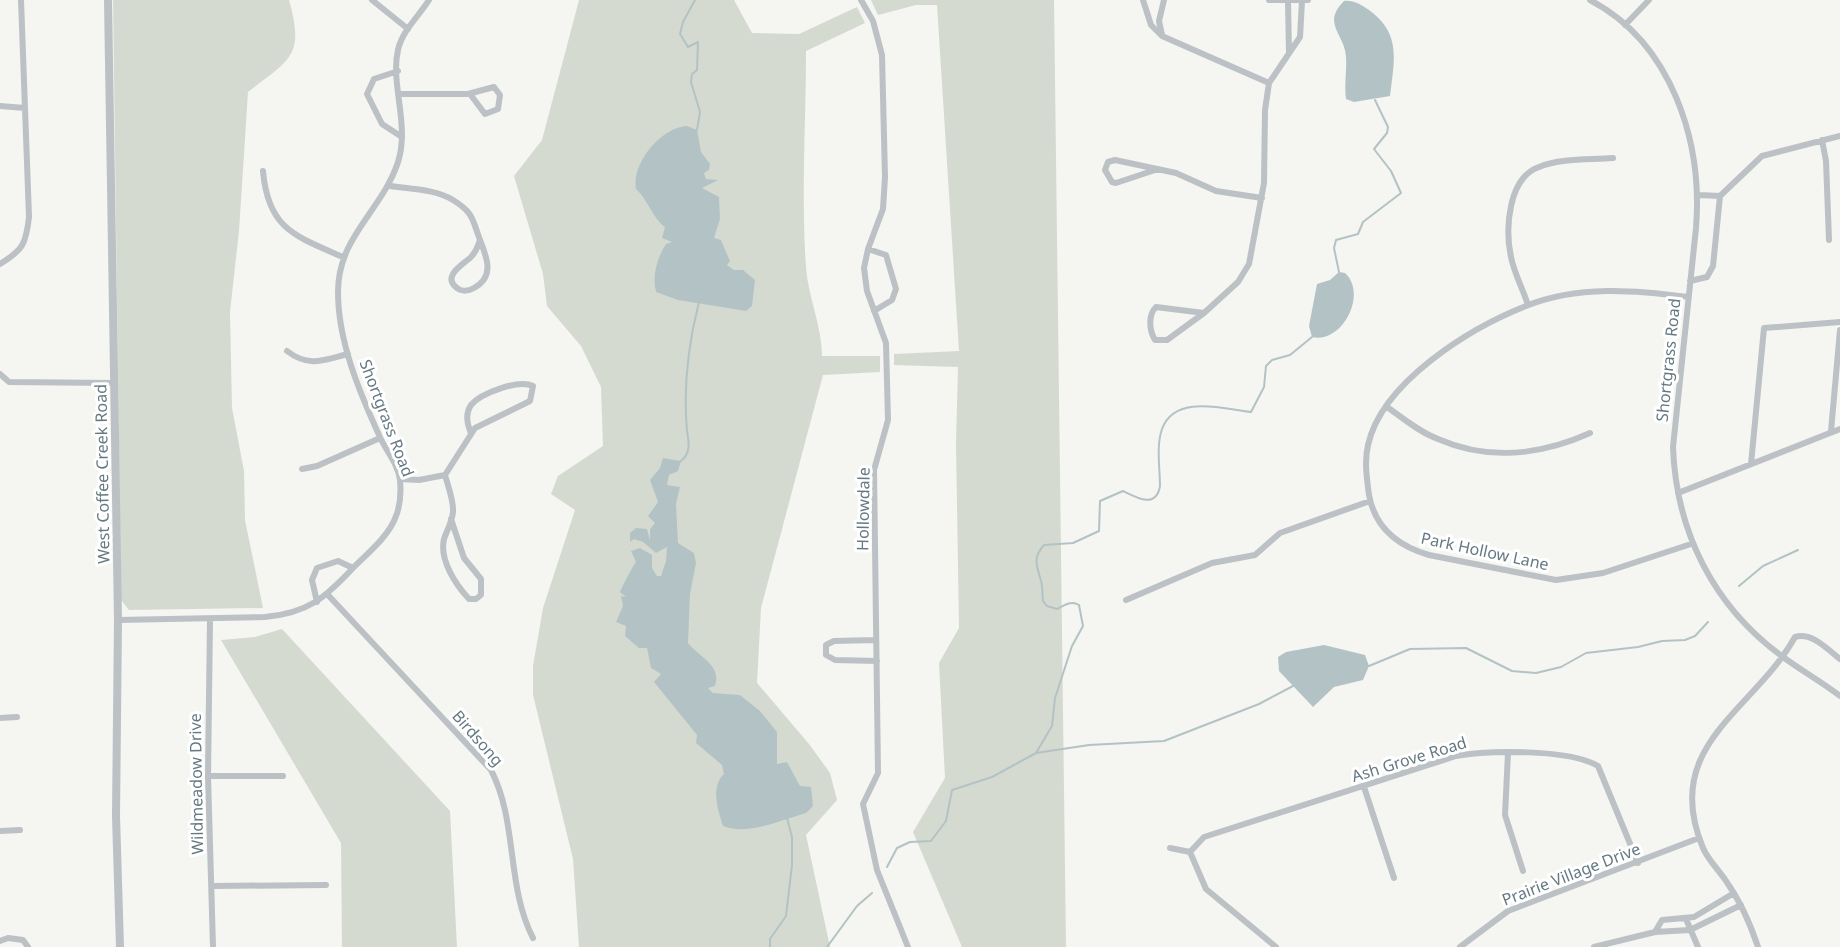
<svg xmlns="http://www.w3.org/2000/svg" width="1840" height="947" viewBox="0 0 1840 947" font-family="'Noto Sans',sans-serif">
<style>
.green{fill:#d5dad1}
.water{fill:#b3c3c5}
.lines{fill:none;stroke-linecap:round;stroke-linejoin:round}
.stream{stroke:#b3c3c5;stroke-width:2}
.minor{stroke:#bbc1c4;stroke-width:6}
.tertiary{stroke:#bbc1c4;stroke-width:8}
.labels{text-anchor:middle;stroke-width:6;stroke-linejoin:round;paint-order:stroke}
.street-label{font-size:16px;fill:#657982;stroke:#fff}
</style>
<rect width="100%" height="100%" fill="#f5f5f1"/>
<path class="green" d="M113,0h176c16,57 1,59 -41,92l-9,139 -9,81 2,96 12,63 1,49 18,88 -134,2 -8,-10z
M579,0h155l18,33 47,1 58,-27 8,16 -59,28c0,70 -5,147 0,216 2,30 16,59 16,89h58v16l-57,3 -62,233 -4,75 52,61 21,29 7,27 -31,35 24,112h-251l-6,-88 -40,-164v-29l10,-58 32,-98 -24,-16 7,-18 45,-30 -2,-59 -20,-41 -34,-40 -4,-32 -29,-98 28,-36z
M871,0h183l12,947h-104l-49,-115 32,-54 -6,-115 20,-35 -3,-185 2,-76 -64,-2v-11l65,-3 -22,-346h-21l-38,10z
M282,629l168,182 7,136h-115l-1,-104 -120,-203 34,-3z"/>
<path class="water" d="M1344,1c10,-1 17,4 25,9 33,24 25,51 21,86l-36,6 -8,-3c-2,-14 1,-28 0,-42 -1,-23 -25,-33 -2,-56z
M687,126l10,4 4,22 9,12 -1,6 -5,3 2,6 12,1 -16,8 17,9 1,22 -6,19 7,2 9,21 -3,4 7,5h9l12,10 -3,26 -6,5 -68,-11 -22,-8c-4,-17 1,-34 10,-48l6,-2 -10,-4 3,-11c-11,-7 -17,-27 -29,-38 -5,-25 25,-62 51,-63z
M1339,272l6,1c23,21 -3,71 -33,64l-3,-11 8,-42 13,-4z
M663,458l18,3 -3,10 -9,4 -2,10 13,2 -4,17 2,39 16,10 2,10 -6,31 -2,49c11,14 34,22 27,43l-7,2 5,5 27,2 20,16 17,21v32l10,-2 13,24 11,1 2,19 -7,7c-25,7 -58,23 -83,13 -5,-16 -13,-39 1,-52l-2,-9 -26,-22 1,-8 -43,-53 7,-8 -10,-6 -4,-20h-8l-14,-12 1,-10 -10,-4 7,-16 -2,-10 5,1 -6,-5c1,-3 14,-28 16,-30l-5,-11 9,-3 12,7v13l5,8h4l5,-15 1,-14 -11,6 -13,-11 -9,-3 -4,3v-9l6,-5 11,1 3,11v-11l5,-6 -7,-7 10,-14 -8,-22 10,-12z
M1324,645l41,10 4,11 -6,14 -29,7 -21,20 -34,-36 -1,-14 8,-5z"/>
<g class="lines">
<path class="stream" d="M695,0l-12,22 -3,12 8,13 10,-5 -1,28 -5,4 -1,8 9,30 -3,18
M1339,272l-5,-24 2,-8 22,-6 5,-12 38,-29 -10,-22 -17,-22 13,-16 1,-6 -13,-27
M681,461c10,-8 8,-18 6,-30 -4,-44 1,-86 12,-129
M1739,586l24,-20 35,-16
M1369,666l41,-17 56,-1 46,23 24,2 25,-6 25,-14 52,-6 24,-6 23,-1 10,-4 13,-14
M1036,753l16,-27 3,-28 17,-52 11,-20 -4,-21c-8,-5 -14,0 -22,4l-10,-3 -4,-5c-1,-7 0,-14 -2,-20 -4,-15 -9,-23 3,-36l29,-2 26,-12 1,-30 23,-10c14,7 33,18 37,-5 0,-17 -4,-40 2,-57 13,-35 61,-20 89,-17l13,-25 2,-21 6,-6 18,-5 22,-18
M887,867l10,-19 13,-6 21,-1 15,-20 6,-31 40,-13 44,-24 53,-8 75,-4 95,-37 34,-18
M770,947v-8l16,-23 6,-51v-28l-5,-19
M827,947l30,-41 15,-13"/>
<path class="minor" d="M372,0l36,29
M861,0l12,21 9,34 3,122 -2,32 -15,40 -4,19 3,23 19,52 2,77 -14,50 4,303 -15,31 14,66 31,77
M1143,0l8,25 11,11 107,47
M1269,0h39
M1590,0c82,43 113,142 106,228l-23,219c3,85 41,160 110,210 19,14 39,25 57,39
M1288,1l1,52
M1625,25l24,-25
M1162,35l-3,-14 5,-21
M398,71l-24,8 -7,15 15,30 20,13
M399,94h69l26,-7 6,8 -2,14 -13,5 -15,-20
M0,106l25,2
M1822,140l4,21 3,79
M1158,169l-42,14 -4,-1 -7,-12 3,-8 7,-2 61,13 40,18 46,7
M263,171c5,58 32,65 80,86
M390,186c20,3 45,3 63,14 21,13 19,19 27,40 7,18 15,36 -6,48 -5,3 -12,4 -17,0 -16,-12 7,-24 14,-31 5,-5 7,-11 9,-17
M1699,195l21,1 42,-40 78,-20
M868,249l18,6 10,34 -4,11 -18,11
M0,264c23,-14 26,-20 29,-47l-8,-217
M1690,281l17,-4 6,-11 7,-70
M1688,297c-53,-7 -110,-12 -162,9 -56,22 -144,76 -158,139 -4,17 -1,34 1,50 6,33 29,51 60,60l127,25 47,-7 88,-29
M1528,305c-5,-16 -14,-32 -17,-48 -6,-28 -3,-79 28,-90 22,-9 51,-7 74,-9
M1204,313l-37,27h-12c-6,-10 -7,-25 1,-33l48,6 34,-31 11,-18 15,-81 1,-73 4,-27 31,-46 2,-36
M287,351c22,17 37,9 61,3
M0,374l9,8 105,1
M1387,407c16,11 32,25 51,32 50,22 103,16 152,-6
M1831,431l9,-101
M1751,464l13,-136 76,-6
M302,469l15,-3 63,-28
M445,475c3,11 9,26 8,37 -1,10 -6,18 -9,27 -5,21 12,46 25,60h7l5,-4v-16l-17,-21 -13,-39
M400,479l19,1 26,-5 30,-47 55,-27 3,-15c-14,-7 -52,7 -62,19 -6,9 -4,19 0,28
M1678,493l162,-64
M328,595l163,175c27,52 15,116 42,168
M1126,600l86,-37 43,-8 25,-22 90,-32
M317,602l-5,-22 5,-12 21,-7 15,7
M118,620l147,-3c43,-4 60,-19 88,-49 15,-15 36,-32 43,-52 4,-10 5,-25 4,-36 -2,-17 -15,-30 -21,-45 -20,-44 -41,-94 -41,-143 0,-56 44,-81 60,-130 12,-37 -8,-79 0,-112 4,-19 21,-34 31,-50
M210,620l-2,156 5,171
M876,640l-42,1 -8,4v10l9,5 42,1
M0,718l17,-1
M1508,753l-3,62 18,56
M208,776h75
M1364,787l30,91
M0,831l20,-1
M1170,848l20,4 14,-15 252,-81c33,-6 114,-7 142,10l40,97
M1190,852l16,37 70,58
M212,886l114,-1
M1686,919l12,28
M1655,932l7,-12 32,-3 40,-24
M0,941l8,-3 15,2 5,7
M1460,947l48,-36 191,-73
M1594,947l61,-15 35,-2 51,-25
M1758,947c-8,-24 -17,-45 -32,-66 -7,-11 -18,-21 -23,-33 -43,-103 51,-137 92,-211 17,-5 32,12 45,22"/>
<path class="tertiary" d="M108,0l10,620 -2,196 4,131"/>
</g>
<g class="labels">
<g class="street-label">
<text transform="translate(1668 360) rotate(-84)" y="6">Shortgrass Road</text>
<text transform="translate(387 418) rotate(69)" y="6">Shortgrass Road</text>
<text transform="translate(102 474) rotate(-91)" y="6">West Coffee Creek Road</text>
<text transform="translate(863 509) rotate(-89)" y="6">Hollowdale</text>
<text transform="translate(1485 551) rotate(12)" y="6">Park Hollow Lane</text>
<text transform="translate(478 738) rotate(49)" y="6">Birdsong</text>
<text transform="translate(1409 759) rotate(-17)" y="6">Ash Grove Road</text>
<text transform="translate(196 784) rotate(-91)" y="6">Wildmeadow Drive</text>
<text transform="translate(1571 874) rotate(-21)" y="6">Prairie Village Drive</text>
</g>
</g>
</svg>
